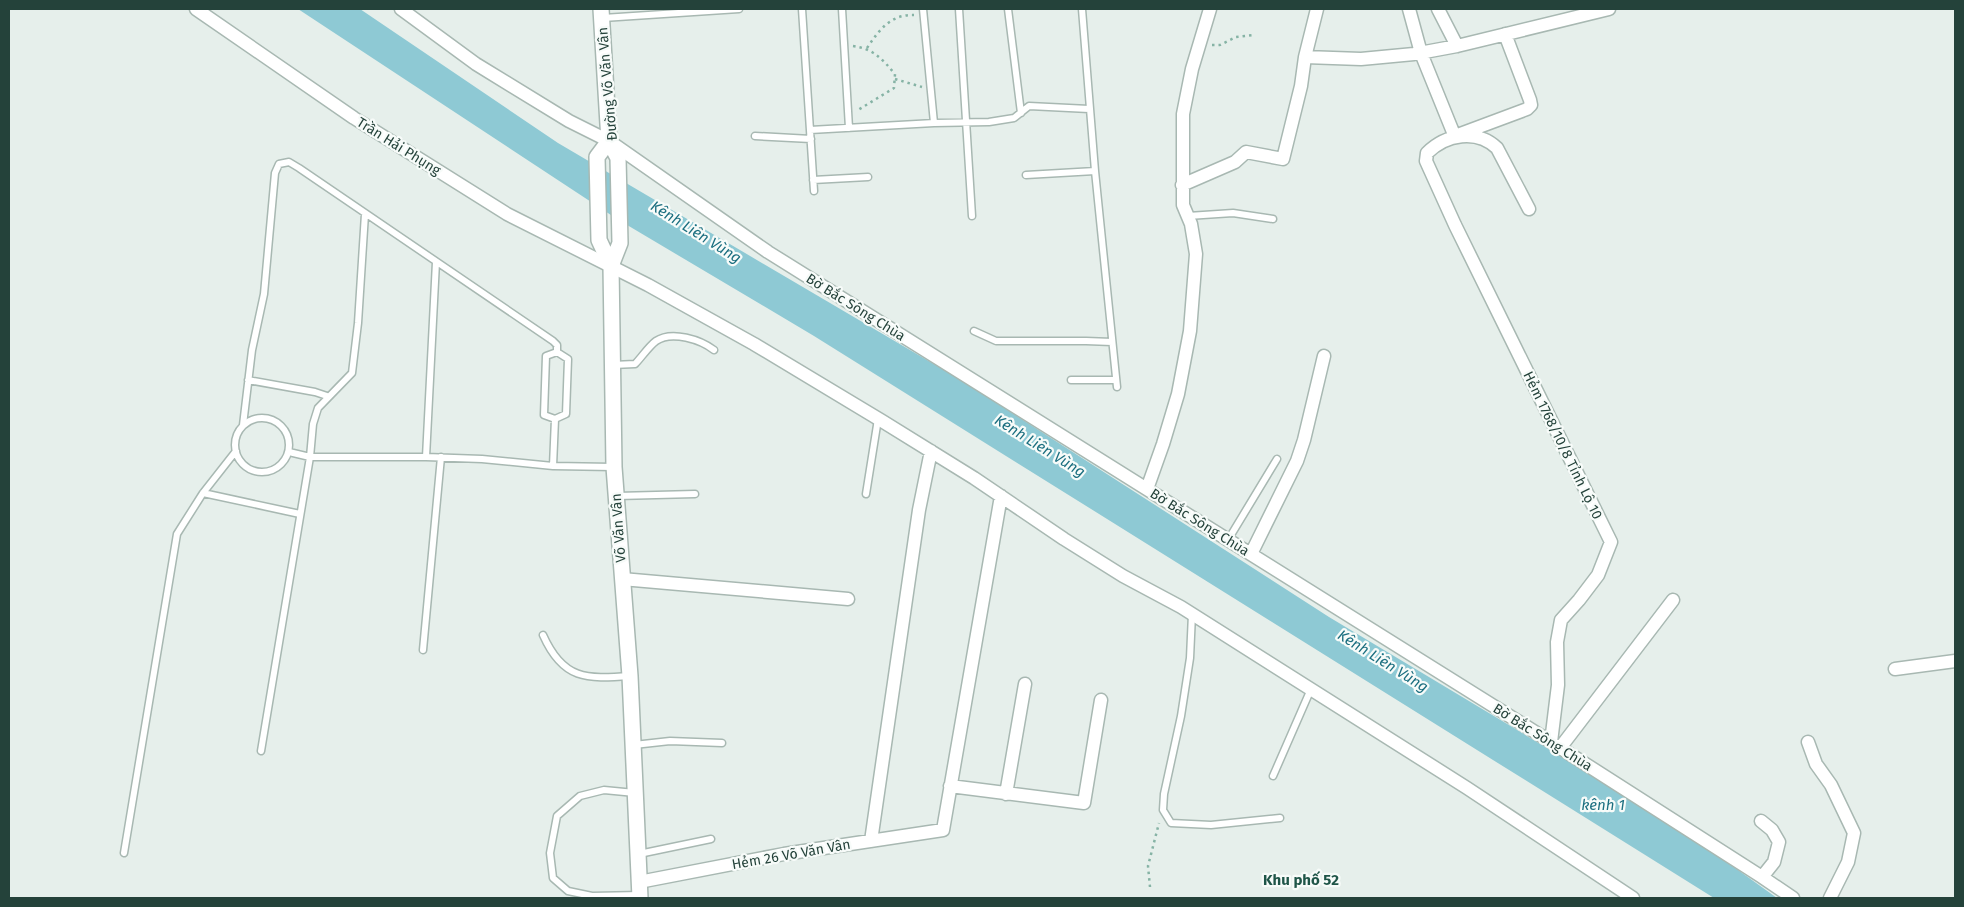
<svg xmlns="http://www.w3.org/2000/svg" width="1964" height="907" viewBox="0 0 1964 907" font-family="'Fira Sans',sans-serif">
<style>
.water{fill:#8ec9d4}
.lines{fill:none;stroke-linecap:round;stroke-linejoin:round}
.service-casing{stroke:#a8b8b2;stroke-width:9}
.minor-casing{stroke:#a8b8b2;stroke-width:15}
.tertiary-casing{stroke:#a8b8b2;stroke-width:18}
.path{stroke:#86b3a5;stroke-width:2.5;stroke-dasharray:2.5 4;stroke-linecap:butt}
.service{stroke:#fff;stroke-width:6}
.minor{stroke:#fff;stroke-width:12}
.tertiary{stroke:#fff;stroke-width:15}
.labels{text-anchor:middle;stroke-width:4.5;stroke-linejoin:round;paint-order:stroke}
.street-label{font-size:14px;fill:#24423a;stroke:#f7fbf9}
.water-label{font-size:15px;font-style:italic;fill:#1c6f80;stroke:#f7fbf9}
.neighbourhood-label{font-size:15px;font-weight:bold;fill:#1f5548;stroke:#f7fbf9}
</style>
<rect width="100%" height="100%" fill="#e6efeb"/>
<path class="water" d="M298,9h62l198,134 403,237 368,237 288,173 121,80 39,28h-63l-900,-562 -197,-117z"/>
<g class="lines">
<defs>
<path id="service" d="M802,9l12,182
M842,9l7,119
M923,9l11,114
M959,9l13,207
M1008,9l13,104
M1082,9l13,162 22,216
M603,18l136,-9
M810,130l124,-7 55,-1 25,-4 15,-12 60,3
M755,136l56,3
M1026,175l69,-4
M813,180l55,-3
M1188,216l45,-3 40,6
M974,331l22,10h90l26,1
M557,352l11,7 -2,55 -11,5 -11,-4 2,-59z
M613,365l22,-1c6,-6 14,-18 21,-23 16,-11 45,-1 58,9
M248,380l67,12 12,4
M1071,380h45
M235 445a27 27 0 1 1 54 0a27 27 0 1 1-54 0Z
M243,425l9,-75 12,-56 11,-121 4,-9 10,-2 10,6 254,173 4,4v7
M289,452l21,5h116l56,2 71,7 60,1
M426,457l10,-195
M553,466l2,-47
M203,493l97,21
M866,494l12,-75
M617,496l78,-2
M1228,540l49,-81
M1192,614l-2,44 -9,58 -17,78 -1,16 8,13 40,2 69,-7
M543,635c20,45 43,44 87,41
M423,650l18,-193
M634,745l36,-4 52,2
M261,751l49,-294 3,-33 5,-16 34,-35 6,-50 7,-109
M1273,776l38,-87
M635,793l-31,-3 -24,6 -23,20 -7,37 3,25 15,13 24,5 48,-1
M124,853l53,-319 26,-41 33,-42
M639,854l72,-15"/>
<path id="minor" d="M196,9l158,109 153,96 141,71 106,59 128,77 92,57 90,61 59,37 58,31 286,181 166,110
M401,9l75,55 93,57 40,20 159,111 783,490 211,135 31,21
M1409,9l12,44 34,84
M1438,9l19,37
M1305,57l56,2 53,-5 43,-8 152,-37
M1460,134l67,-25 4,-4 -1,-5 -25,-66
M1182,185l53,-23 11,-10 37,7 18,-73 4,-29 12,-48
M1529,209l-32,-61c-20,-19 -51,-14 -70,5l-1,8 29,64 156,317 -13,33 -19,25 -18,20 -4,22 1,43 -7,57
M1147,489l16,-45 15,-50 12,-63 6,-77 -5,-30 -8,-19v-91l9,-45 18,-60
M1251,554l46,-93 7,-21 20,-84
M622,579l226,20
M1895,669l60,-8
M1808,742l8,22 15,21 23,48 -6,29 -18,36
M1560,748l113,-148
M950,786l134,17 17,-103
M1006,794l19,-110
M1761,821l11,9 7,12 -5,20 -12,15
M871,841l48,-331 12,-59
M639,882l145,-28 159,-24 58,-334"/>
<path id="tertiary" d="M601,9l8,132 9,17 2,85 -9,23 3,201 16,209 10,222
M609,141l-12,16 2,83 12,26"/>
</defs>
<use href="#service" class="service-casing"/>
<use href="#minor" class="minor-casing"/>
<use href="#tertiary" class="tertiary-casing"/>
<path class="path" d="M1212,45h8l16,-8 17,-2
M853,46c21,3 29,13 42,28l-1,14 -36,22
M867,48c12,-18 24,-34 47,-33
M895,79l27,8
M1150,887l-2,-21 11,-43"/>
<use href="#service" class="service"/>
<use href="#minor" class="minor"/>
<use href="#tertiary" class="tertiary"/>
</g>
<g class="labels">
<g class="street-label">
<text transform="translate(607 84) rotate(-95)" y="5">Đường Võ Văn Vân</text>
<text transform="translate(399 146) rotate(32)" y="5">Trần Hải Phụng</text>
<text transform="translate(856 307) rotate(32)" y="5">Bờ Bắc Sông Chùa</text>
<text transform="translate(1563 445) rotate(64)" y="5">Hẻm 1768/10/8 Tỉnh Lộ 10</text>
<text transform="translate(1200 522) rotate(32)" y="5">Bờ Bắc Sông Chùa</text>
<text transform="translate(618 528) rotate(-94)" y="5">Võ Văn Vân</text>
<text transform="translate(1543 737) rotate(32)" y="5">Bờ Bắc Sông Chùa</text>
<text transform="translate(791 854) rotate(-10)" y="5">Hẻm 26 Võ Văn Vân</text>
</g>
<g class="water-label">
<text transform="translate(696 232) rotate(32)" y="5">Kênh Liên Vùng</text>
<text transform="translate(1040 446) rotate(32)" y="5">Kênh Liên Vùng</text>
<text transform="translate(1383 661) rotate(32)" y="5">Kênh Liên Vùng</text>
<text x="1603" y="810">kênh 1</text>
</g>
<g class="neighbourhood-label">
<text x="1301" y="885">Khu phố 52</text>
</g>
</g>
<rect width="1964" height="907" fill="none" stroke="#24423a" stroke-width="20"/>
</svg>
